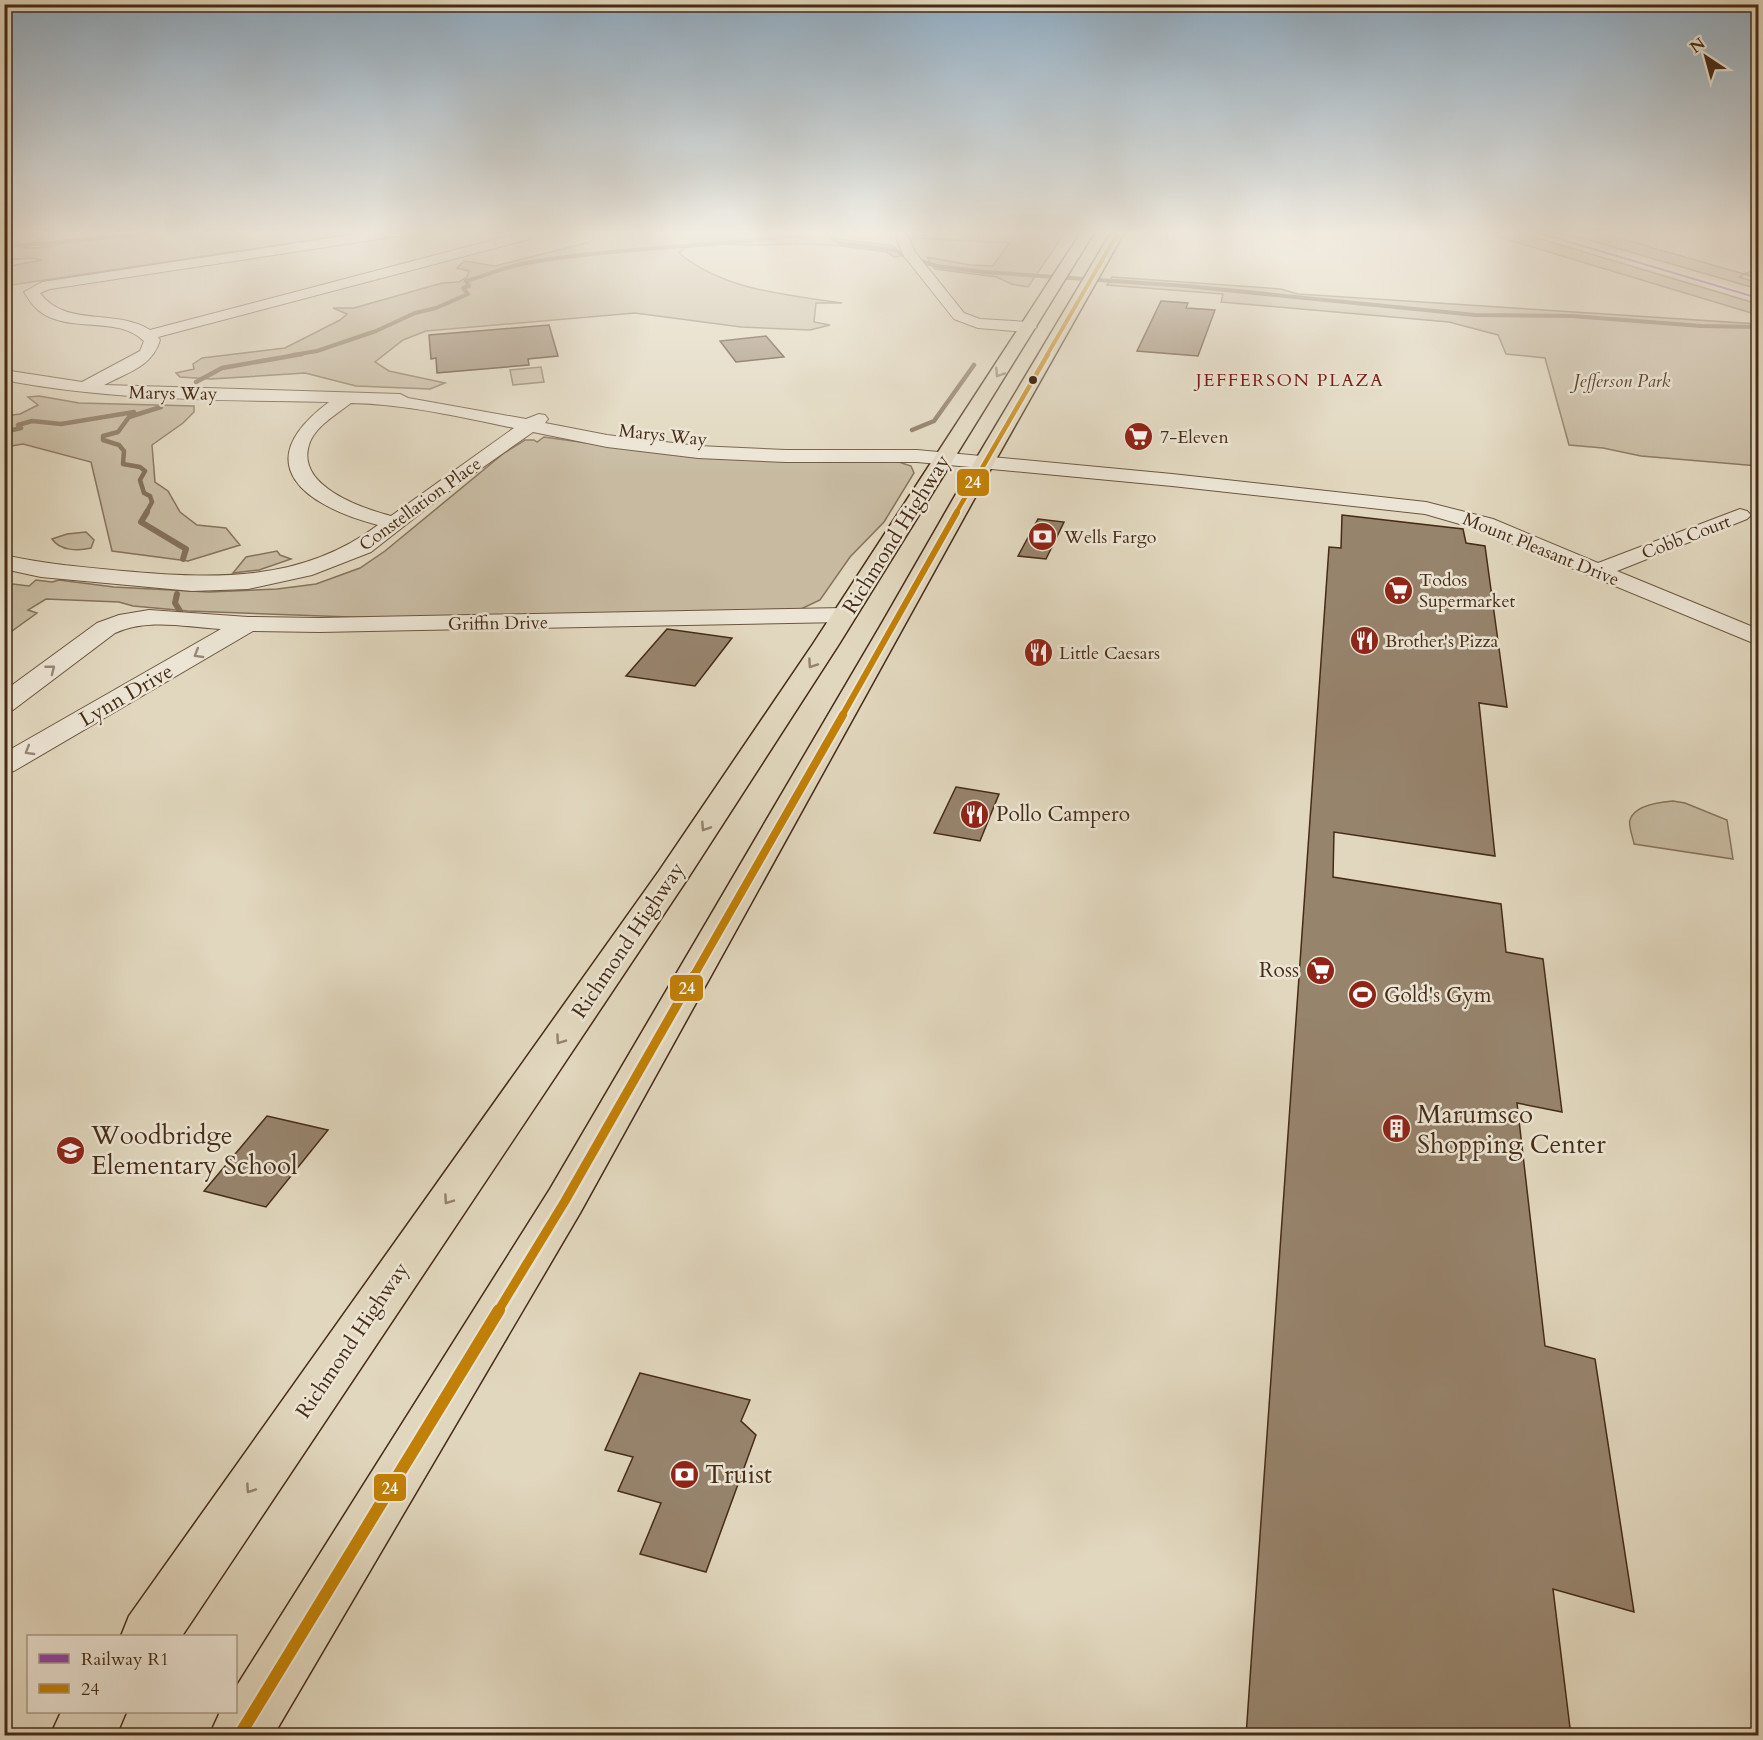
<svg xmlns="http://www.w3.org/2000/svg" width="1763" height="1740" viewBox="0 0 1763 1740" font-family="Cardo,serif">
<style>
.green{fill:#c7baa1;stroke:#86725b;stroke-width:1.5}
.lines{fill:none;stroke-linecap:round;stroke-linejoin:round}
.stream-far2{stroke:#836f58;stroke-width:4}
.stream-far1{stroke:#836f58;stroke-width:4.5}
.stream{stroke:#836f58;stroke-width:6}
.building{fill:#97846d;stroke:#462b15;stroke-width:1.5}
.minor-casing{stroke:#6d563f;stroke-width:2}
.primary-casing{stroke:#462b15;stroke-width:3}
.minor{fill:#ece5d5;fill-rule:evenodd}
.primary{fill:#e1d7be;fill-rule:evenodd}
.bus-1-far5-casing{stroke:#ece5d5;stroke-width:6}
.bus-1-far4-casing{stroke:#ece5d5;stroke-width:8}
.bus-1-far3-casing{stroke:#ece5d5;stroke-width:10}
.bus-1-far2-casing{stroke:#ece5d5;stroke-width:12}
.bus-1-far1-casing{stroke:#ece5d5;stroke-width:14}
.bus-1-casing{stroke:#ece5d5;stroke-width:16}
.bus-1-far5{stroke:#c28106;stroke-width:4}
.bus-1-far4{stroke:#c28106;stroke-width:4.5}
.bus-1-far3{stroke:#c28106;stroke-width:6}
.bus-1-far2{stroke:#c28106;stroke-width:8}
.bus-1-far1{stroke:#c28106;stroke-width:9}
.bus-1{stroke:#c28106;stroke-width:12}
.rail-1-casing{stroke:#ece5d5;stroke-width:5}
.rail-1{fill:#8e44ad;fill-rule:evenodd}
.oneway{stroke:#94816a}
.oneway2{stroke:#998875}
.bus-dot{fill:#462b15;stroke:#ece5d5;stroke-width:2}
.labels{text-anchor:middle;stroke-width:5;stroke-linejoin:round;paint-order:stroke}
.far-neighbourhood-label{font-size:18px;letter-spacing:1.5px;fill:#7a1f14;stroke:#ece5d5}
.far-park-label{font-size:18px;font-style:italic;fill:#604831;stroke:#ece5d5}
.far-street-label{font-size:18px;fill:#462b15;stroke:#ece5d5}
.far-poi-label{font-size:18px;fill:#462b15;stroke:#ece5d5;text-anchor:start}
.street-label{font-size:21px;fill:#462b15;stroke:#ece5d5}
.poi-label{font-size:21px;fill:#462b15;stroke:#ece5d5;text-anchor:start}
.near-poi-label{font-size:26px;fill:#462b15;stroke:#ece5d5;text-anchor:start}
.line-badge{stroke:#ece5d5;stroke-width:2}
.badge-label{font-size:16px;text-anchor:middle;font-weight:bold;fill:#fff}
</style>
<rect width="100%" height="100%" fill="#e1d7be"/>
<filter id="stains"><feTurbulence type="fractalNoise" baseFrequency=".00333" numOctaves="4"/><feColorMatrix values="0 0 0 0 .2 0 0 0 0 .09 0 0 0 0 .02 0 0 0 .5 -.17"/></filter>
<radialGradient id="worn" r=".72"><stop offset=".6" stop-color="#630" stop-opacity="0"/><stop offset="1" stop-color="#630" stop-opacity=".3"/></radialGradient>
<path class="green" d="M155,231h218l-368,55v-19l37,-7 -9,-2 -28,2v-20l14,2v5c21,4 40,-4 61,-7 25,-4 50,-4 75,-9z
M552,231h264l22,8 56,7 7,10 -7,1 -7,-5c-26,-3 -52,-8 -78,-8 -20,-1 -40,2 -60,1 -17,0 -59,-7 -70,8 44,37 108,42 163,50h-26l-2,19 16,3 -20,5 -69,-3 -106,-14 -209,18 -23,9 -28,22 14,9 56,12 -15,6 -74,-3 -51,-13 -94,6 -31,-2 -4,-4 18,-4 -1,-5 9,-6 83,-10 55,-28 7,-6 -14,-6h21l88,-25 17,-1 8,-5 2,-6 -12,-3 7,-7 31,5 95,-24 4,-4 -2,-4z
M912,231h154l-38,56 -17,-3 -14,-7 -62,-8 -8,-12 43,8 23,1 16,-23 -93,-5z
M1479,231h37l8,3 234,70v11z
M1558,231h36l150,43 14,-5v9l-14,-4 -5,3 19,6v6z
M1112,277l169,12 17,5 460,30v142l-117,-10 -38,-8 -34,-3 -24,-87 -39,-4 -8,-19 -49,-13 -228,-20 2,-8 -116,-9z
M541,367l3,15 -31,3 -3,-15z
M39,396l40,7 115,3v6l-11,11 -31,22 3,37 13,9 12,21 17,13 29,3 14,17 -52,16 -76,-10 -21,-89 -68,-18 -18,3v-31l15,-2 18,-9 -10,-8z
M544,437l79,11 273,13 15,5 3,7 -30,49 -34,35 -30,43 -19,9 -397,10 -216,-8 -55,-5 -14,-4 -73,-3 -18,11 9,3 -32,23v-53l24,3 7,-6 16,2 7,-2 55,7 95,5 68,-3 39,-5 44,-16 25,-17 119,-98 21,-13h9l3,2z
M86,532l8,8 -3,8c-13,3 -31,3 -39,-9l15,-5z
M277,551l3,4 11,4 -32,11 -26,3 13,-16z
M1673,801l12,2 42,17 6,39 -99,-15c-1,-7 -6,-18 -4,-24 4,-15 31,-18 43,-19z"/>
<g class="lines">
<path class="stream-far2" d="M826,231l5,7 9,5 55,7 10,6 31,10 48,6 202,14 289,29 97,1 129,10 57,1
M4,246c55,-2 110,-11 165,-15
M293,355l24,-4 59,-20 39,-18 21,-5 32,-14 -5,-6 6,-2 -3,-5c21,-6 44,-16 66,-19 97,-16 197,-16 295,-30"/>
<path class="stream-far1" d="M196,382l26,-14 80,-14
M912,430l22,-9 40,-56
M4,432l17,-4 -3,-3 14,-4 29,3 73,-12
M146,513l6,-11 -2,-6 -6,-3 -4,-13 5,-9 -5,-4 -17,-3 1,-13 -5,-6 -16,-5v-4l15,-4 11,-15 32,-10"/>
<path class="stream" d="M147,512l-6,10 45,27 -3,10
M177,594l-2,9 5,8"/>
</g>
<path class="building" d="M1161,301l27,2 -2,5 29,2 -17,46 -61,-5z
M549,325l9,31 -30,3 1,6 -92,8 -1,-15 -5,1 -2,-24z
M766,336l18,21 -48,5 -16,-21z
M1342,515l121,14 3,14 19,3 22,161 -28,-4 16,153 -161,-24 -1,45 168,27 5,48 37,7 19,153 -45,-9 28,243 50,13 39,253 -81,-23 18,147h-325l83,-1189 12,1z
M1038,519l26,3 -18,37 -28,-3z
M667,629l65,9 -37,48 -69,-10z
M956,787l43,7 -19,47 -46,-8z
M267,1116l61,14 -62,77 -62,-16z
M640,1373l110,27 -9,21 15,14 -50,137 -66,-18 21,-51 -43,-12 15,-34 -28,-7z"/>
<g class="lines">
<defs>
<path id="minor" d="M37,231h21l-19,8 -6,-4z
M377,231h34l-6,4 -355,54 -10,4c26,35 76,15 110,37l366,-96 2,-3h13l1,3 -6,6 -368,97 2,3c-8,27 -32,32 -56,45l296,9 8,4 118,21 13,-5 6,1 3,4 -3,4 62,12 91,11 88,4h131l255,24 254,28 67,17 105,44 142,-54 7,2 4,4 -4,4 -130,52 141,58v16l-281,-116 -52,-15 -253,-28 -255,-24h-131l-88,-4 -91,-11 -74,-15 -88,62 -74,58 -59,23 -64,14 -56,2 -151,-14 -37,-8v-14c40,9 79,12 119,16 90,8 178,12 255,-46 -73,-19 -132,-61 -49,-123 -109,-2 -217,-1 -325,-22v-10l78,12 58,-31 4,-10c-28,-27 -76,-6 -106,-31 -6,-5 -10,-12 -14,-18l18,-10zM351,403c55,1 109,14 163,25l-123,88c-30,-8 -95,-30 -82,-71 5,-18 28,-31 42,-42z
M893,231h13l9,21 49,61 16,6 49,3 8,5 -8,5 -51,-4 -24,-9 -50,-63z
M844,608l8,2 4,5 -4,5 -8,2 -525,10 -66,-1 -239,140 -10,2v-20l217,-124c-35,-2 -74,-11 -106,4l-102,77 -9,2v-21l93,-68 22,-8 30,-5 99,7 71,1z"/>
<path id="primary" d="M1082,231h13l-256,413 -151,234 -506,758h-61l8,-20 530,-745 154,-227z
M1112,231h13l-126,223 -419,759 -307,523h-64l11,-24h16v-25l314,-498 332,-566 97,-169z
M61,1712h65l-10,24h-66z"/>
</defs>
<use href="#minor" class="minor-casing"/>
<use href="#primary" class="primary-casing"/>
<use href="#minor" class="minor"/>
<use href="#primary" class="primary"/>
<defs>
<path id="bus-1-far5" d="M1047,355l72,-124"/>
<path id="bus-1-far4" d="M956,513l92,-159"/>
<path id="bus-1-far3" d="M842,716l115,-204"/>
<path id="bus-1-far2" d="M693,977l150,-262"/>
<path id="bus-1-far1" d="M498,1311l67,-110 129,-226"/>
<path id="bus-1" d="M239,1736l260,-426"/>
</defs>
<use href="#bus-1-far5" class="bus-1-far5-casing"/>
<use href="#bus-1-far4" class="bus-1-far4-casing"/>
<use href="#bus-1-far3" class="bus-1-far3-casing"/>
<use href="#bus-1-far2" class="bus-1-far2-casing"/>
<use href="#bus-1-far1" class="bus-1-far1-casing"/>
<use href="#bus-1" class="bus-1-casing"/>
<use href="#bus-1-far5" class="bus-1-far5"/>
<use href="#bus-1-far4" class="bus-1-far4"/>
<use href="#bus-1-far3" class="bus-1-far3"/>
<use href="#bus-1-far2" class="bus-1-far2"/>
<use href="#bus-1-far1" class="bus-1-far1"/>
<use href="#bus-1" class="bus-1"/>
<defs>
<path id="rail-1" d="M1536,231l222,66v2l-229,-68z"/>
</defs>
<use href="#rail-1" class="rail-1-casing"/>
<use href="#rail-1" class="rail-1"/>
</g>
<defs><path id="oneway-chevron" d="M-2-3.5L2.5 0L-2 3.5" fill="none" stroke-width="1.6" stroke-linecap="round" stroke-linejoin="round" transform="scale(1.5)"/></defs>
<g class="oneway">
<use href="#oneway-chevron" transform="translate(999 373) rotate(123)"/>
<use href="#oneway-chevron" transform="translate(812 664) rotate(124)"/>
<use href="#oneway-chevron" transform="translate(705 827) rotate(123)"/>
<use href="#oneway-chevron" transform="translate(560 1040) rotate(125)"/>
<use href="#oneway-chevron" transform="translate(448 1200) rotate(125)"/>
<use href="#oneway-chevron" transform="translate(250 1489) rotate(124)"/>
</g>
<g class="oneway2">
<use href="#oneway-chevron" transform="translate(198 654) rotate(149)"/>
<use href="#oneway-chevron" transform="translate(51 669) rotate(-38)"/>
<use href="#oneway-chevron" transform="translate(29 751) rotate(149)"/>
</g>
<linearGradient id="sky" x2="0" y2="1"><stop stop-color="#90abc0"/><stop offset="0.49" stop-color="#f2ede2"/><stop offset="1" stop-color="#f2ede2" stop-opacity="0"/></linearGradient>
<rect width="1763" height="475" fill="url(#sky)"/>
<defs>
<symbol id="supermarket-disc" viewBox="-11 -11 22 22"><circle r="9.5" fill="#8f2418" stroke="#ece5d5"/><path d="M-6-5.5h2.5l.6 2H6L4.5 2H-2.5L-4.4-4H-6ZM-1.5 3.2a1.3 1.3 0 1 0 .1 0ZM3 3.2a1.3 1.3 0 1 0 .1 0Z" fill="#fff"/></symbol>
<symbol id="bank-disc" viewBox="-11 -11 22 22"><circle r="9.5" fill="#8f2418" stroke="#ece5d5"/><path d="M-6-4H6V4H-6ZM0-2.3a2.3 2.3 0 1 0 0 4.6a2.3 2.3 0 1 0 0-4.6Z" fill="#fff"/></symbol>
<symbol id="restaurant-disc" viewBox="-11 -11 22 22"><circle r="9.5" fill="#8f2418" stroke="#ece5d5"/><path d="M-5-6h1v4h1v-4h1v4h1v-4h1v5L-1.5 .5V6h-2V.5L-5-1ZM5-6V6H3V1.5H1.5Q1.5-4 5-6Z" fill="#fff"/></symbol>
<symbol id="stadium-disc" viewBox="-11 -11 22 22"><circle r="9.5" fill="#8f2418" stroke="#ece5d5"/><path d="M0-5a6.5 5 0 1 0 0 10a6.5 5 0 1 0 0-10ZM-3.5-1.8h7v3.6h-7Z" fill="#fff"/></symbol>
<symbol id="building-disc" viewBox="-11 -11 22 22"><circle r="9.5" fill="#8f2418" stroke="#ece5d5"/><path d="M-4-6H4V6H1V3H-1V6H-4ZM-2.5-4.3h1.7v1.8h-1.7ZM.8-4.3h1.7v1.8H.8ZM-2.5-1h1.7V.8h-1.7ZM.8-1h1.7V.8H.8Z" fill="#fff"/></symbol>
<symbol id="school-disc" viewBox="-11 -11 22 22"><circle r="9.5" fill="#8f2418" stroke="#ece5d5"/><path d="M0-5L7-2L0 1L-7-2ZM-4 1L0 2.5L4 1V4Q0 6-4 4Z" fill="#fff"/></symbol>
</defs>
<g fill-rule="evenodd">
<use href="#supermarket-disc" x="1122" y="420" width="33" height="33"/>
<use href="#bank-disc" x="1026" y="520" width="33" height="33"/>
<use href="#supermarket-disc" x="1382" y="574" width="33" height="33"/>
<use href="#restaurant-disc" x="1348" y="624" width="33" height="33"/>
<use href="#restaurant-disc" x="1022" y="636" width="33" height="33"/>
<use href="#restaurant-disc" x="958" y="798" width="33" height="33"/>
<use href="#supermarket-disc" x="1304" y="954" width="33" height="33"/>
<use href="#stadium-disc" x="1346" y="978" width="33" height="33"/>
<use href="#building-disc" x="1380" y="1112" width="33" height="33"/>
<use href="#school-disc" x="54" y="1134" width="33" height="33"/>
<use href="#bank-disc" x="668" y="1458" width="33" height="33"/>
</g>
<circle class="bus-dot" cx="1033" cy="380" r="5"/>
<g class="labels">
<g class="far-neighbourhood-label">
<text x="1290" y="386">JEFFERSON PLAZA</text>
</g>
<g class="far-park-label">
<text x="1622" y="387">Jefferson Park</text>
</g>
<g class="far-street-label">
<text transform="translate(173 393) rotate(1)" y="6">Marys Way</text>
<text transform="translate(663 435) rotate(6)" y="6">Marys Way</text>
<text transform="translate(420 504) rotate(-36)" y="6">Constellation Place</text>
<text transform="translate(1686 537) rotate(-21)" y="6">Cobb Court</text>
<text transform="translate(1541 549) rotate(22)" y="6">Mount Pleasant Drive</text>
<text transform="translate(498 623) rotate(-1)" y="6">Griffin Drive</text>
</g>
<g class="far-poi-label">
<text x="1160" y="443">7-Eleven</text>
<text x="1064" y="543">Wells Fargo</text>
<text x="1419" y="586">Todos<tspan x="1419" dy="21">Supermarket</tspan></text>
<text x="1385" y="647">Brother's Pizza</text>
<text x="1059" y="659">Little Caesars</text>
</g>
<g class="street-label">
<text transform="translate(896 534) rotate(-58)" y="7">Richmond Highway</text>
<text transform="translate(126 695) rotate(-30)" y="7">Lynn Drive</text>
<text transform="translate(628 940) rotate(-56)" y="7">Richmond Highway</text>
<text transform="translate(352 1340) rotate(-56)" y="7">Richmond Highway</text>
</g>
<g class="poi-label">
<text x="996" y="821">Pollo Campero</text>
<text x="1299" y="977" text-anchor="end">Ross</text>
<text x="1384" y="1002">Gold's Gym</text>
</g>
<g class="near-poi-label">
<text x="1417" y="1123">Marumsco<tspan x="1417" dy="30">Shopping Center</tspan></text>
<text x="91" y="1144">Woodbridge<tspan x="91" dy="30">Elementary School</tspan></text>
<text x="705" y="1483">Truist</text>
</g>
</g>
<g class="line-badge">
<rect x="956" y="468" width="34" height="29" rx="6" fill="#c28106"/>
<rect x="669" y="974" width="35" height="28" rx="6" fill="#c28106"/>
<rect x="373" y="1473" width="34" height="29" rx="6" fill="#c28106"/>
</g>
<g class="badge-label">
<text x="973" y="488">24</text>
<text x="687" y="994">24</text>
<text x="390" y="1494">24</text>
</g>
<rect width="1763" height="1740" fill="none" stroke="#e1d7be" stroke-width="24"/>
<rect x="6" y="6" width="1751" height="1728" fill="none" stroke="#462b15" stroke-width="3"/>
<rect x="12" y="12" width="1739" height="1716" fill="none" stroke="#462b15" stroke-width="1.5"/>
<rect x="27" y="1635" width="210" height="78" fill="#ece5d5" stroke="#aa9b88" stroke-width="1.5"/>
<rect x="39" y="1654" width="30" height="9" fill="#8e44ad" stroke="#aa9b88" stroke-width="1.5"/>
<text x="81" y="1665" font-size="18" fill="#462b15">Railway R1</text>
<rect x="39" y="1684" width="30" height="9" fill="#c28106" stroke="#aa9b88" stroke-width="1.5"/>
<text x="81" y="1695" font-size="18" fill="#462b15">24</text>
<g transform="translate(1706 57) rotate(324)" stroke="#ece5d5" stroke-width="4.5" paint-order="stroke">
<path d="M0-4.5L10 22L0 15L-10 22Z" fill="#462b15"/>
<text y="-9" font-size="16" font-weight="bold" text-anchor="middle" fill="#462b15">N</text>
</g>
<rect width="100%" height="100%" filter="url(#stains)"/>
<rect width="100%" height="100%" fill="url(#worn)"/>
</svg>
